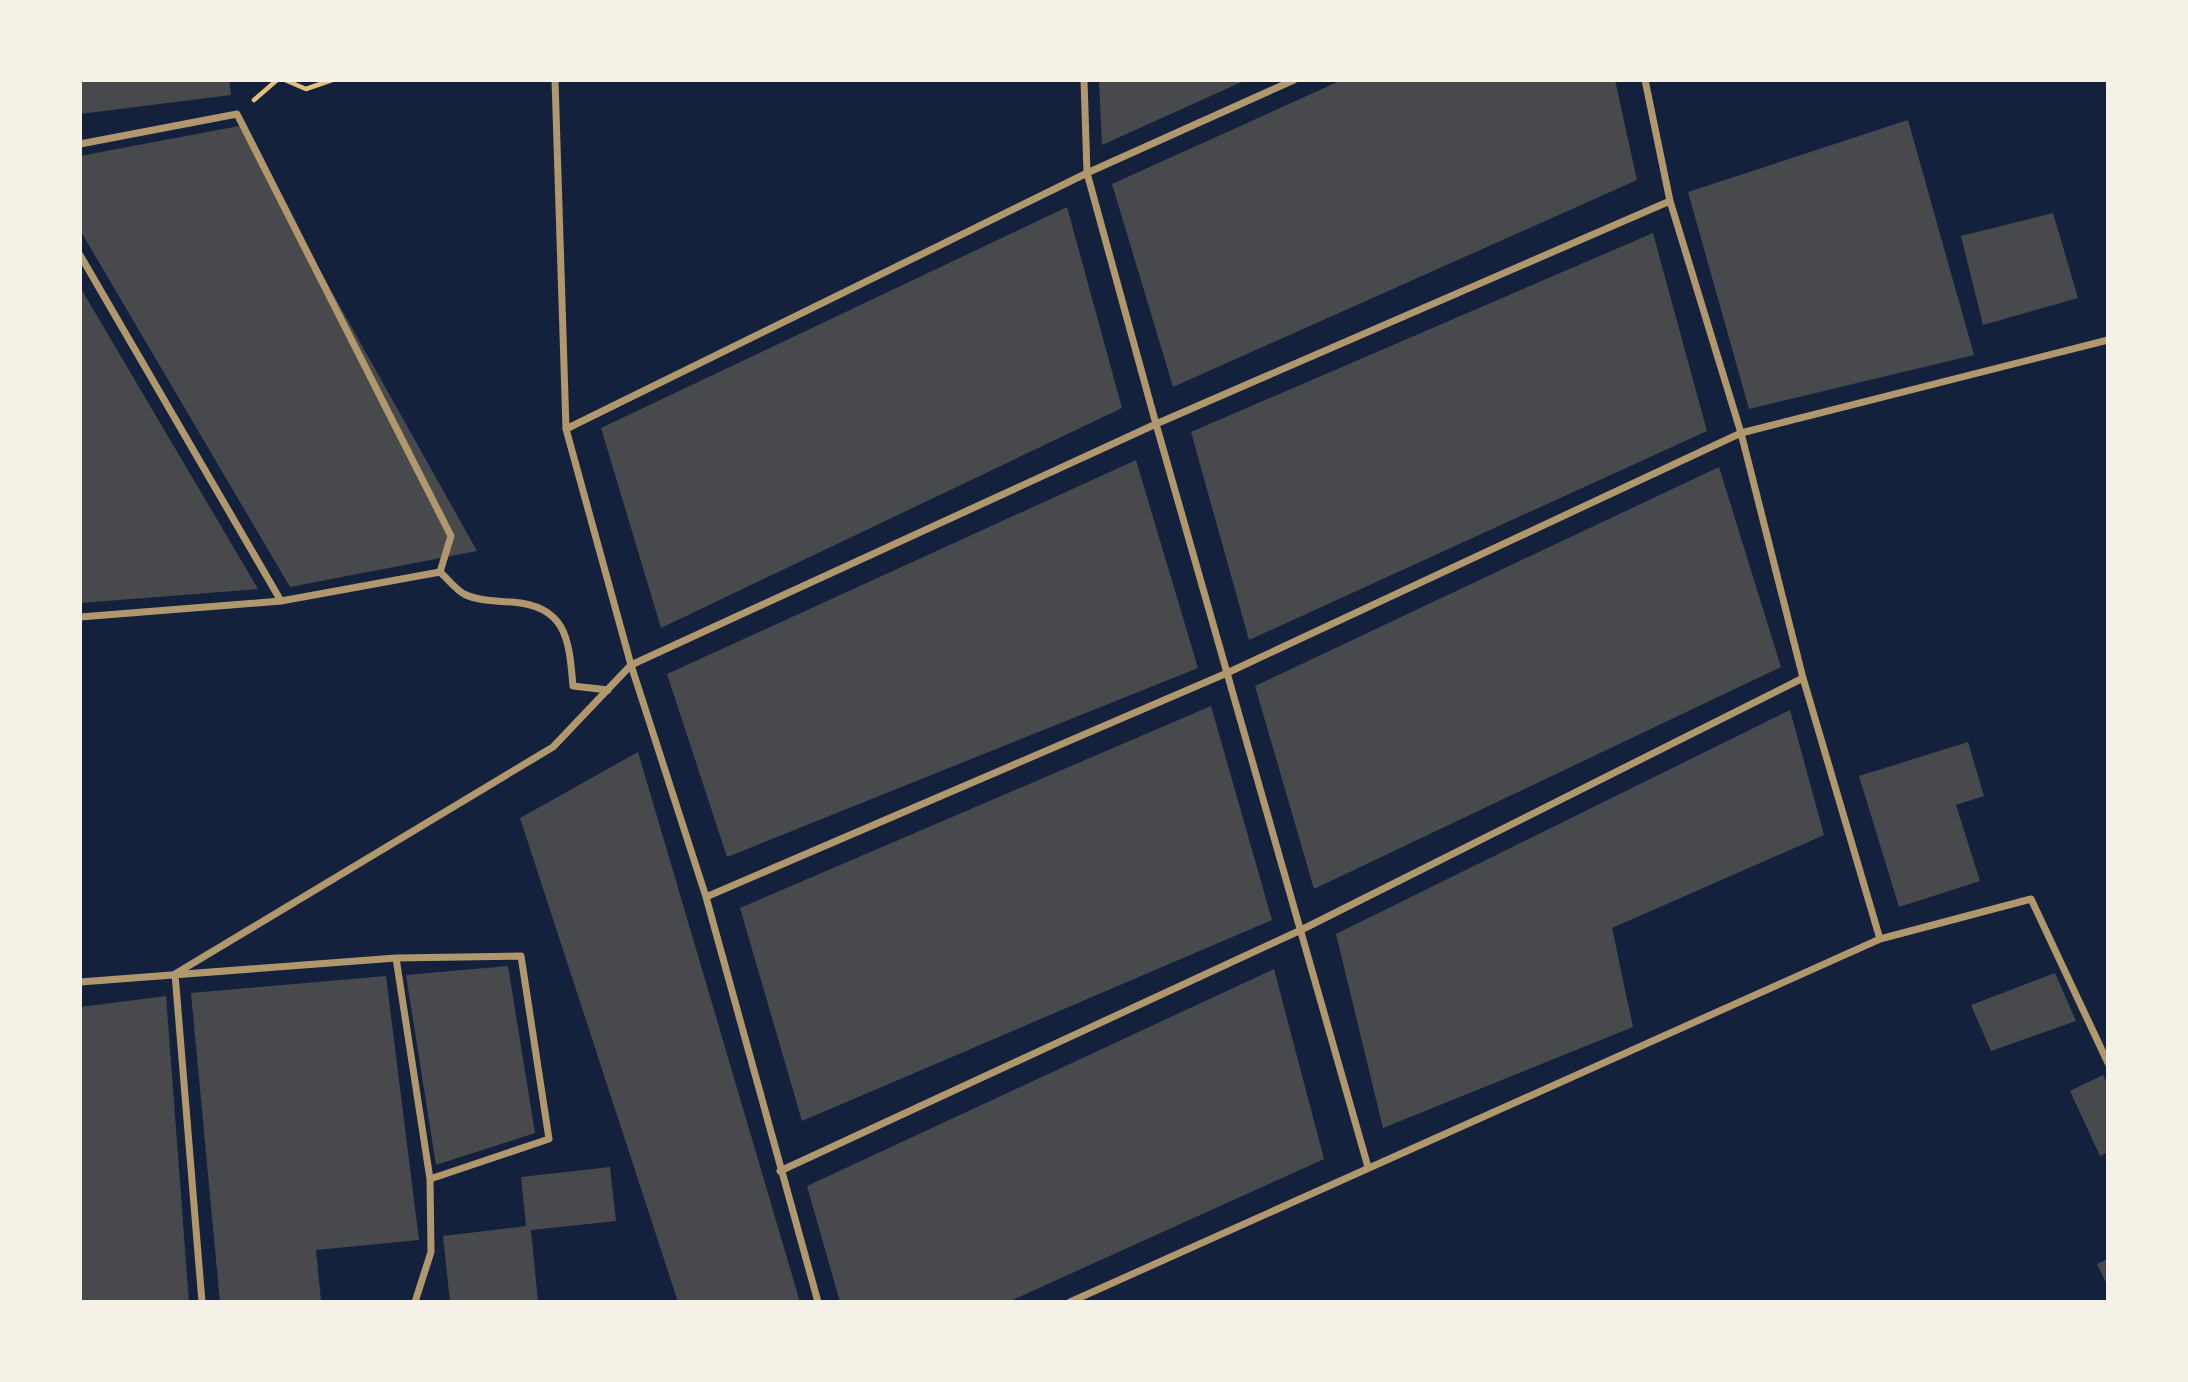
<svg xmlns="http://www.w3.org/2000/svg" width="2188" height="1382" viewBox="0 0 2188 1382" font-family="'DM Sans',sans-serif">
<style>
.building{fill:#48494c}
.lines{fill:none;stroke-linecap:round;stroke-linejoin:round}
.path{stroke:#e5c07b;stroke-width:4.5}
.minor{stroke:#b1986c;stroke-width:7}
</style>
<rect width="100%" height="100%" fill="#14213d"/>
<path class="building" d="M80,80h149l2,15 -151,19z
M1099,80h147l-144,65z
M1342,80h273l22,100 -464,207 -61,-203z
M1908,120l66,235 -225,54 -61,-217z
M239,126l238,425 -187,36 -210,-357v-74z
M1067,207l55,201 -461,220 -60,-200z
M2053,213l25,85 -95,27 -22,-89z
M1653,233l54,198 -458,209 -58,-208z
M80,287l178,302 -178,14z
M1136,460l62,208 -471,189 -60,-183z
M1719,467l62,200 -467,222 -59,-203z
M1211,706l61,214 -470,201 -62,-213z
M1790,710l34,125 -212,93 21,99 -250,101 -47,-194z
M1968,742l16,54 -28,9 24,76 -81,26 -40,-131z
M638,752l162,550h-122l-158,-484z
M508,966l27,167 -99,32 -30,-190z
M1274,969l50,190 -316,143h-168l-33,-116z
M2055,973l21,48 -85,30 -20,-46z
M386,976l33,264 -103,10 5,51 -101,1 -29,-309z
M166,996l23,306h-109v-295z
M2103,1075l5,11v66l-8,4 -30,-65z
M610,1167l6,54 -85,9 7,72h-88l-7,-66 83,-10 -5,-49z
M2108,1259v28l-11,-23z"/>
<g class="lines">
<path class="path" d="M285,80l21,9 26,-9
M254,100l23,-20"/>
<path class="minor" d="M555,80l11,349 65,236 75,232 112,405
M1084,80l3,93 69,251 212,743
M1645,80l25,121 71,232 62,245 77,261
M80,144l157,-30 214,422 -11,36
M80,255l201,346
M566,429l521,-256 207,-93
M80,617l201,-16 159,-29c7,6 15,17 24,22 14,7 32,7 48,8 55,4 57,38 61,84l35,4
M706,897l521,-224 514,-240 367,-93
M396,958l34,221 1,73 -16,50
M175,974l378,-227 78,-82 525,-241 514,-223
M175,974l27,328
M80,982l316,-24 125,-2 28,183 -119,40
M780,1171l521,-241 502,-252
M1070,1302l810,-363 151,-40 77,164"/>
</g>
<rect width="2188" height="1382" fill="none" stroke="#f6f1e7" stroke-width="164"/>
</svg>
